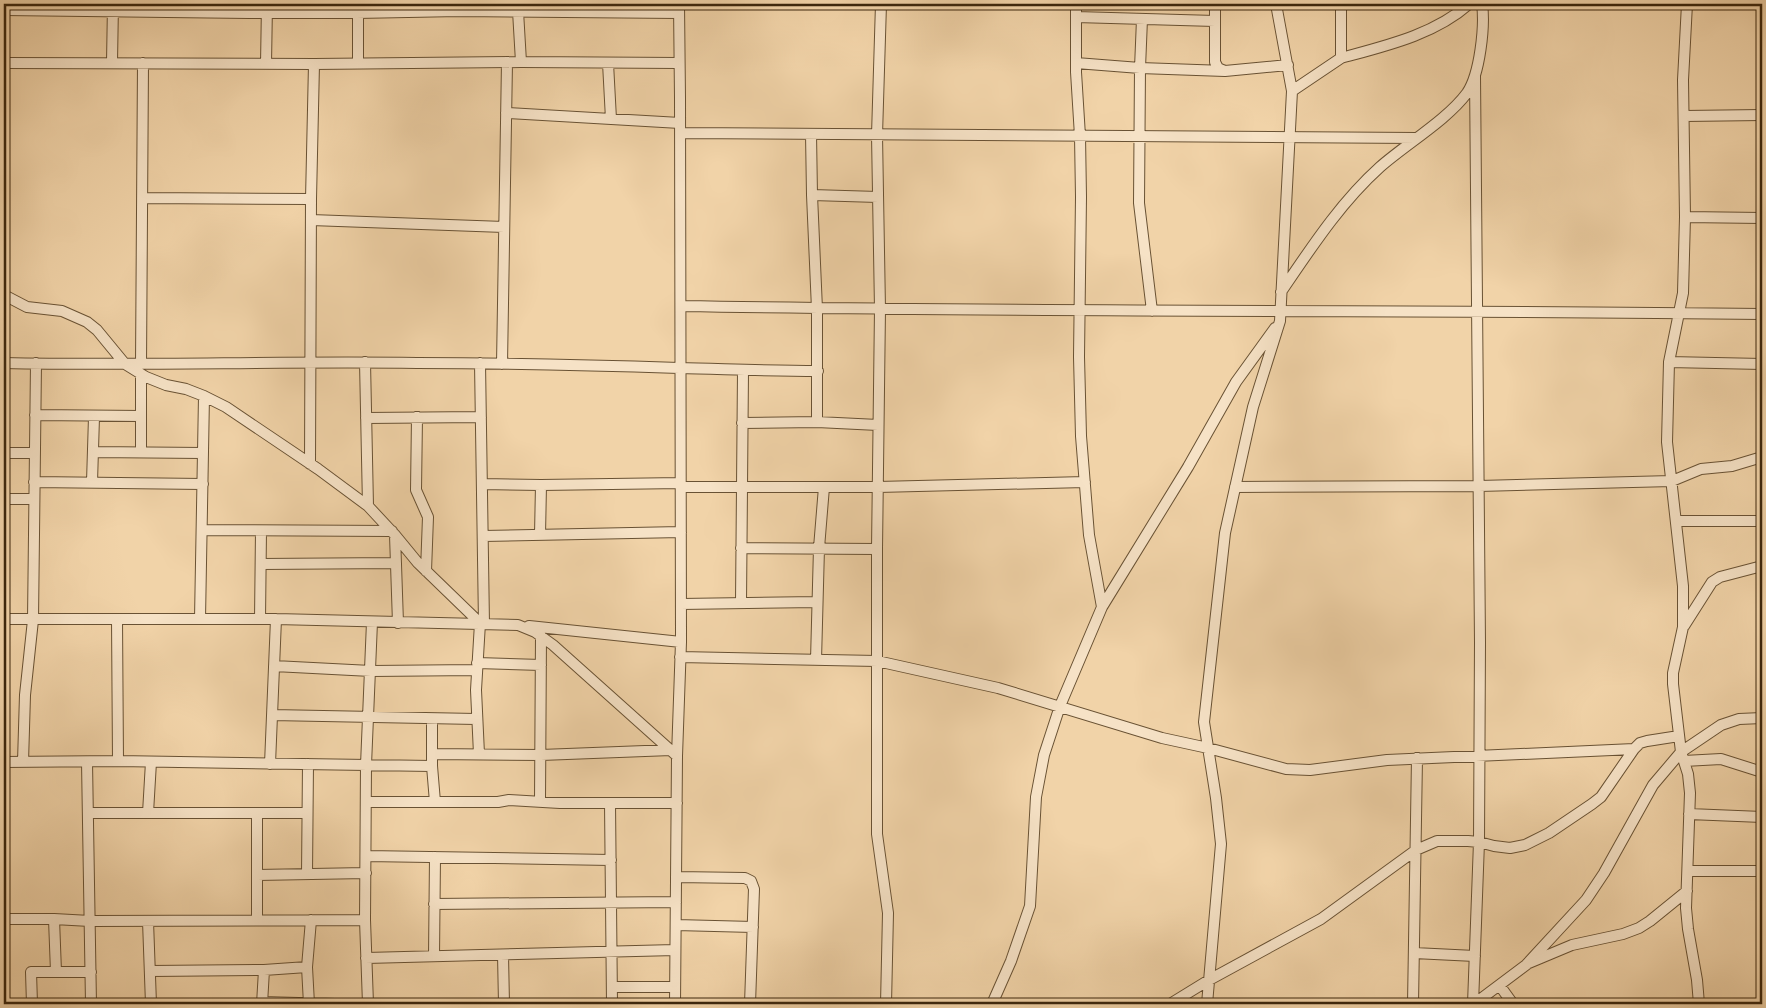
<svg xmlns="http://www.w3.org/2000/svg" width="1766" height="1008" viewBox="0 0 1766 1008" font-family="'IM FELL English',serif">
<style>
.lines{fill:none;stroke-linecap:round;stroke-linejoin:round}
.minor-casing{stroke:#695234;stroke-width:12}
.minor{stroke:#f6e2c6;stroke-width:10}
</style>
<rect width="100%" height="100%" fill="#f1d3a8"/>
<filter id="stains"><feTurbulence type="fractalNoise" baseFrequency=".004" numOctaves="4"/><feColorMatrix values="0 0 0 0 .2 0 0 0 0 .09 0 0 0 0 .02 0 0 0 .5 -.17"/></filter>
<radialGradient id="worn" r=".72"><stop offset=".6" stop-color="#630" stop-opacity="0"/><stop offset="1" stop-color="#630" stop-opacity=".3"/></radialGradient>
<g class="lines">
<defs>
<path id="minor" d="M358,4v59
M881,4l-4,131 3,174 -3,240v285l11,79 -2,91
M1076,4v68l4,64 1,61 -2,160 2,79 8,99 13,72
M1341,4v54c44,-12 93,-23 128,-54
M1687,4l-4,76 2,137 -2,76 -14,69 -2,80 16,144v41l-10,46v11l8,68 7,22 2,19 -4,115 2,21 9,51 2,24
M4,10l245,3h108l102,-2 220,2
M518,11l3,51
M1076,17l139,4v-17
M1142,19l-2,49 -1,135 13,108
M1215,21v41l3,6 7,3 63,-6
M112,62l1,-58
M4,63l310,1 207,-2 158,1
M608,63l3,56
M1076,63l64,5 85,3
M266,64l1,-60
M1292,91l49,-33
M506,113l174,10
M1684,116l78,-1
M680,133l737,5
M811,134l1,61 5,114v113
M812,195l66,2
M142,198l169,1
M1685,217l77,1
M311,220l193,7
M1281,292c30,-44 59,-89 99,-125 26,-23 67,-47 87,-74 13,-19 18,-67 15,-89
M4,295l23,12 35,4 25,11 10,8 28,34 21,13 20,8 20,4 18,7 22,11 92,62 50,37 27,29 23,28 62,60
M681,306c360,7 721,3 1081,8
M365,362l3,144
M1669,362l93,2
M4,363c137,3 275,-2 413,0 87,0 175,2 262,5 46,1 92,3 139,3
M480,363l4,261
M141,364l2,-301
M502,364l5,-302
M141,374v78
M35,415l106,1
M417,417l-1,73 12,27 -2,54
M366,418l115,-1
M742,423l75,-1 61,3
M93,452l110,1
M4,453h31
M310,464l1,-265 3,-135
M34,482l169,2
M92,482l2,-65
M482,484l59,1 140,-2
M681,487h197l207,-5
M1235,487l244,-1 193,-5 29,-12 31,-3 30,-9
M4,499h30
M1676,521h86
M202,530l190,1
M395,535l3,88
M540,535l1,-50
M483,536l198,-4
M741,548l136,1
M261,564l135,-1
M741,603l2,-232
M681,604l136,-2
M4,619h272l242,6 17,7 18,13 124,111
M117,619l1,142
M200,619l4,-223
M260,619l1,-88
M529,626l152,16
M1684,626l28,-44 8,-5 42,-11
M680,657l197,4 121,27 164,50 46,10 78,21 24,1 77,-10 247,-11
M816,660l3,-112 5,-61
M477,663l64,2
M274,666l97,5 106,-1
M272,715l204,4
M432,719v47l3,36
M432,754l109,1 130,-5
M479,754l-3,-64 4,-67
M1684,761l37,-2 41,13
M4,762l114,-1 314,5
M23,762l2,-67 8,-75 3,-257
M87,762l4,242
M270,764l6,-145
M540,801l1,-165
M366,802h132l11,-2 51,3h117
M610,803l2,201
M88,813h219
M148,813l3,-51
M257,814v105
M1689,814l73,3
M366,856l245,4
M1688,871h74
M307,874l1,-110
M257,875l109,-2
M676,877l69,1 6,3 3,8 -4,115
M434,904l242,-2
M4,919h50l36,2 275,-1
M54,919l2,53
M148,921l3,83
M676,925l77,2
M1414,953l61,3
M503,955l1,49
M434,956l1,-99
M366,958l309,-8
M1529,963l43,-18 51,-11 16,-6 11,-7 37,-30
M150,971l114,-1 43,-3
M1500,986l13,18
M612,987h63
M262,1002l73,2
M32,1004l-1,-32h60
M262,1004l2,-34
M309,1004l-2,-37 4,-47
M368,1004l-3,-84 1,-155 6,-143
M675,1004l2,-248 4,-114 -1,-544 -1,-94
M992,1004l19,-43 19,-55 6,-109 8,-42 16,-49 42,-99 86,-140 48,-85 39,-54
M1170,1004l39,-24 112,-61 95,-69 21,-9h31l11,1 15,4 16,2 15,-3 24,-12 43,-29 9,-7 33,-48 6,-6 7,-2 32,-5
M1207,1004l14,-160 -5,-46 -12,-76 21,-189 28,-126 27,-86 12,-230 -16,-87
M1413,1004l4,-246
M1473,1004l6,-162 1,-200 -5,-566
M1474,1004l52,-39 60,-65 18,-27 49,-88 28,-33 40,-27 18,-6 23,-1"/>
</defs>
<use href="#minor" class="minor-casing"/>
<use href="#minor" class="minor"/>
</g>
<rect width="1766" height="1008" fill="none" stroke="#f1d3a8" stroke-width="20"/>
<rect x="5" y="5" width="1756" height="998" fill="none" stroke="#3c270d" stroke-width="2.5"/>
<rect x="10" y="10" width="1746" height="988" fill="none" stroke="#3c270d"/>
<rect width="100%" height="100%" filter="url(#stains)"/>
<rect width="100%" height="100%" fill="url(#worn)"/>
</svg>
